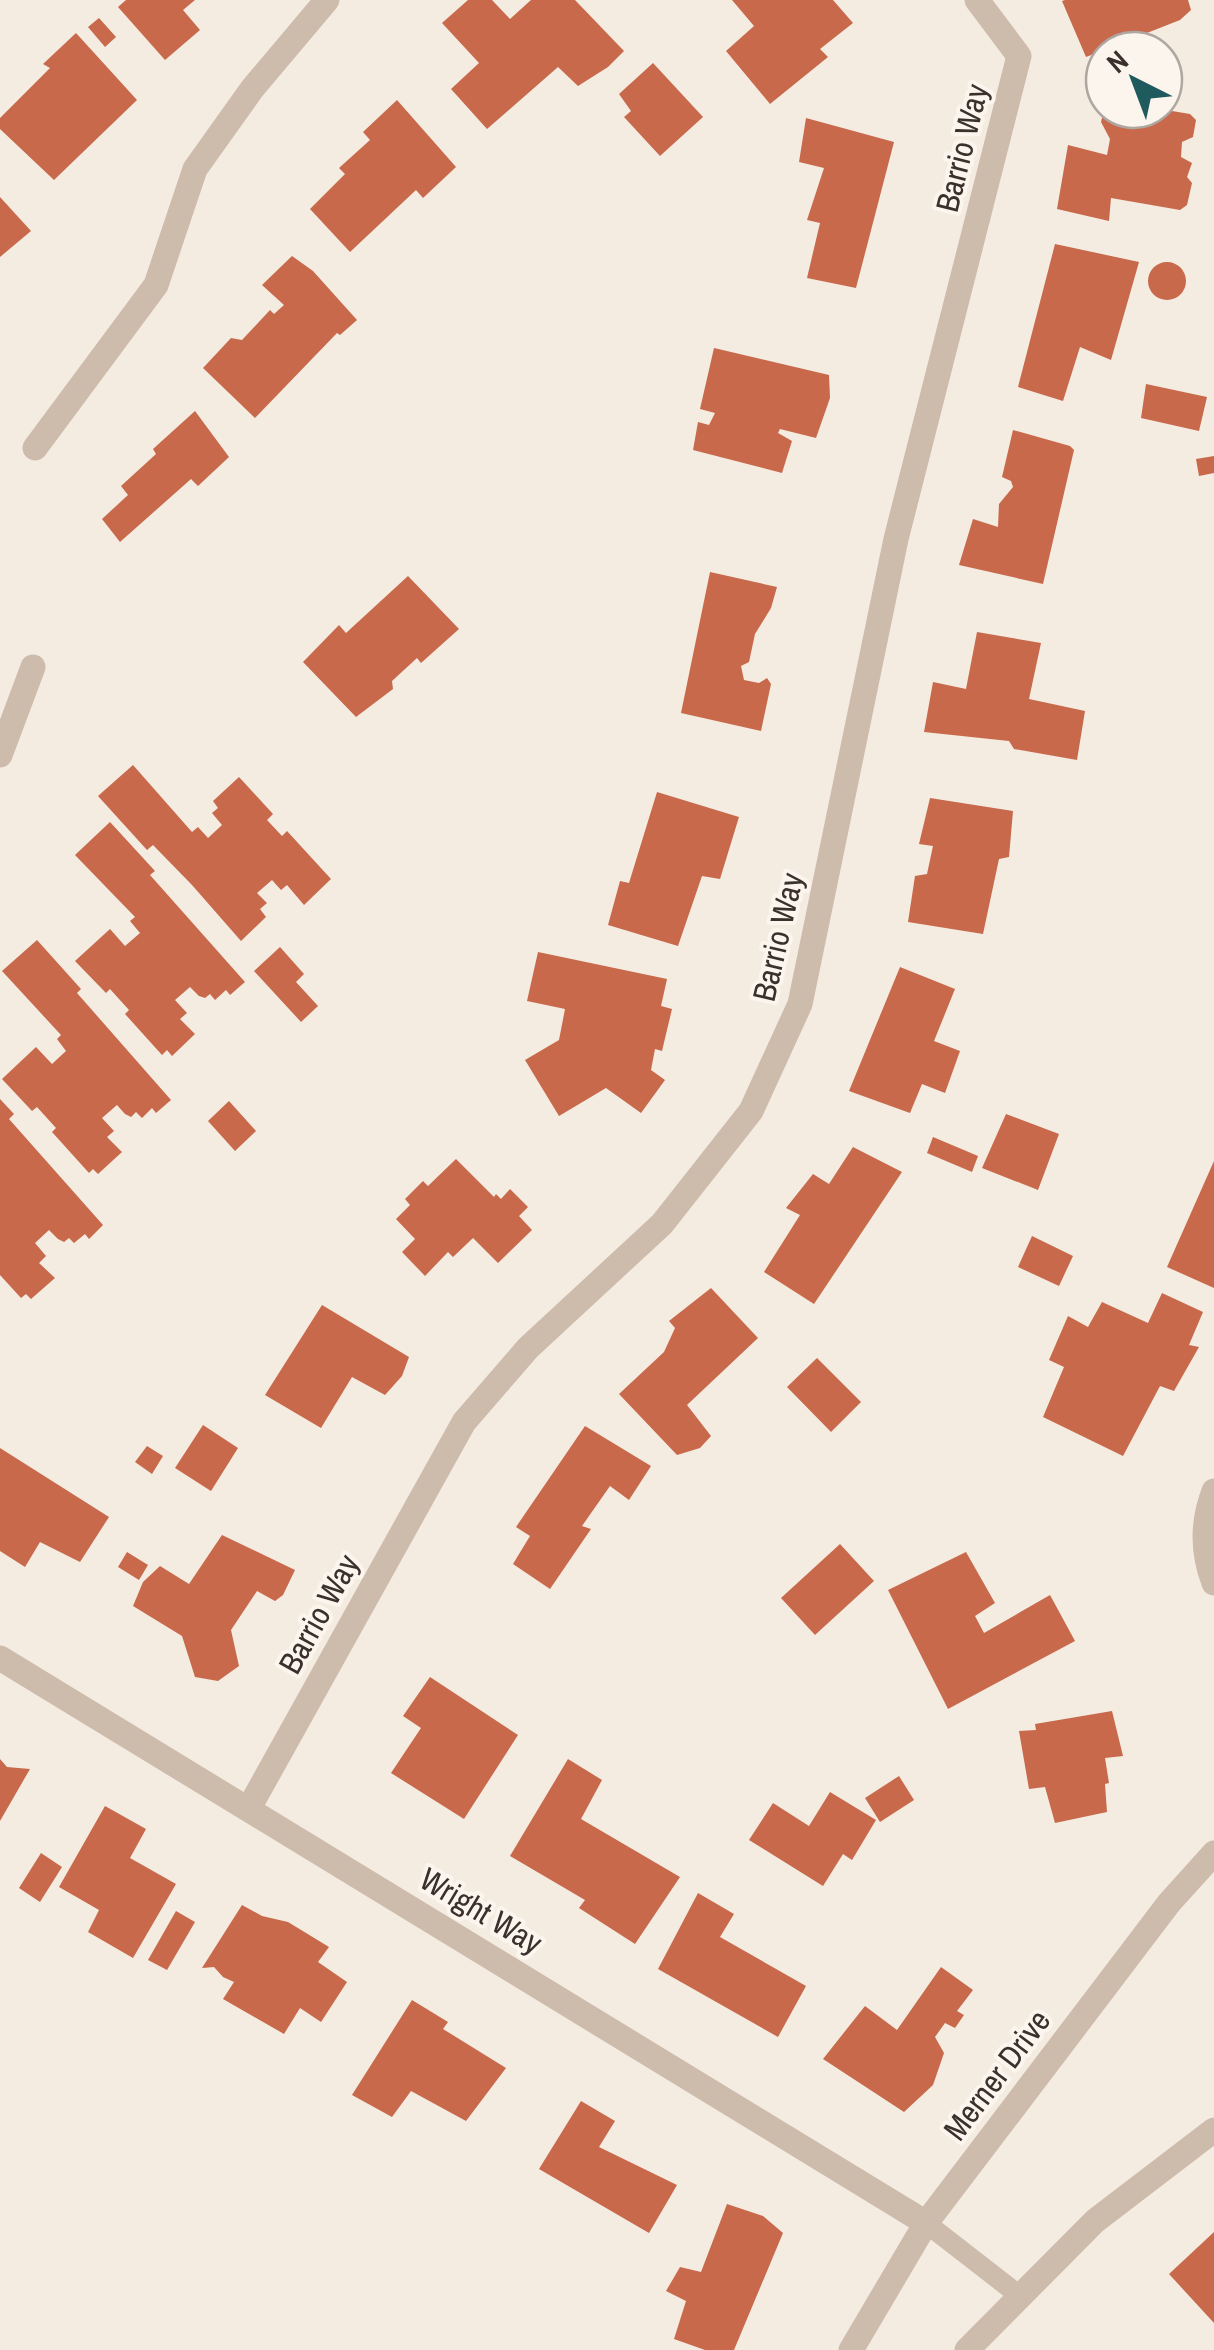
<svg xmlns="http://www.w3.org/2000/svg" width="1214" height="2350" viewBox="0 0 1214 2350" font-family="'Archivo Narrow',sans-serif">
<style>
.building{fill:#c8694b}
.lines{fill:none;stroke-linecap:round;stroke-linejoin:round}
.lane{stroke:#cdbbac;stroke-width:20}
.street{stroke:#cdbbac;stroke-width:25}
.labels{text-anchor:middle;stroke-width:8;stroke-linejoin:round;paint-order:stroke}
.street-label{font-size:32px;fill:#3b302b;stroke:#fbf5ee}
</style>
<rect width="100%" height="100%" fill="#f4ebe1"/>
<path class="building" d="M126,0h69l-12,10 17,20 -35,30 -47,-53z
M468,0h24l18,19 21,-19h44l49,51 -16,16 -30,19 -20,-19 -71,62 -36,-40 28,-26 -37,-40z
M732,0h101l20,23 -33,26 8,8 -58,47 -44,-53 28,-25z
M1065,0h123l3,10 -11,10 -94,37 -24,-56z
M99,18l17,19 -11,10 -17,-20z
M76,33l61,67 -83,80 -54,-51v-11l50,-50 -7,-4z
M653,63l50,54 -43,39 -36,-39 7,-6 -12,-17z
M397,100l59,67 -33,31 -7,-8 -66,62 -40,-43 35,-35 -6,-6 31,-28 -7,-8z
M1104,110h62l24,4 6,6 -3,17 -11,5 -1,15 11,6 -5,14 5,6 -5,22 -7,5 -69,-12 -2,23 -52,-12 11,-64 39,10 3,-16 -9,-17z
M806,118l88,24 -38,146 -49,-10 13,-55 -13,-3 17,-52 -25,-6z
M0,197l31,34 -31,26z
M1055,244l84,18 -28,98 -31,-13 -17,54 -45,-14z
M292,256l21,15 44,49 -17,15 -3,-2 -82,85 -52,-50 28,-30 11,2 28,-30 4,4 10,-9 -22,-20z
M1148 281a19 19 0 1 1 38 0a19 19 0 1 1-38 0Z
M714,348l115,27 1,23 -14,40 -36,-9 -2,4 14,8 -10,32 -89,-23 5,-28 11,3 6,-12 -15,-4z
M1146,384l61,13 -8,34 -58,-13z
M195,411l34,46 -31,29 -7,-7 -71,63 -18,-23 26,-24 -7,-9 35,-32 -3,-5z
M1013,430l57,16 4,4 -31,134 -84,-19 14,-46 25,8 1,-23 14,-17 -2,-6 -9,-4z
M1214,456v17l-15,3 -3,-17z
M710,572l67,15 -6,21 -16,26 -6,28 -8,4 3,14 15,3 8,-5 4,6 -10,47 -80,-18z
M408,576l51,53 -38,34 -4,-5 -25,23 1,8 -37,28 -53,-55 36,-37 7,8z
M977,632l64,11 -12,56 56,12 -8,49 -63,-11 -5,-8 -85,-9 9,-50 33,7z
M133,765l59,67 6,-5 10,11 14,-13 -10,-12 6,-5 -5,-7 26,-24 34,37 -6,6 15,16 5,-5 44,48 -27,26 -17,-20 -6,5 -9,-10 -15,13 10,10 -7,6 6,8 -25,24 -49,-56 -39,-40 -6,5 -49,-54z
M657,792l82,25 -19,62 -18,-3 -24,70 -70,-21 12,-44 9,2z
M930,798l83,13 -4,46 -10,2 -16,75 -75,-12 7,-46 12,-2 6,-28 -14,-2z
M110,822l45,49 -5,4 95,107 -15,13 -4,-5 -11,10 -5,-6 -5,4 -6,-2 -9,-9 -15,13 12,13 -7,6 15,15 -23,22 -5,-6 -5,5 -37,-41 4,-4 -19,-21 -4,4 -31,-32 35,-32 15,17 15,-13 -10,-12 5,-4 -60,-62z
M37,940l44,49 -4,4 94,107 -15,13 -4,-5 -10,10 -6,-6 -5,5 -6,-3 -8,-9 -15,13 12,13 -7,6 15,15 -24,22 -5,-5 -4,4 -37,-41 4,-4 -19,-21 -5,4 -30,-32 34,-32 16,17 14,-13 -9,-12 4,-4 -59,-64z
M280,947l24,27 -8,8 22,24 -17,16 -47,-51z
M538,952l129,27 -6,27 11,3 -10,42 -7,-2 -4,21 14,10 -24,33 -35,-25 -47,28 -34,-56 34,-20 6,-31 -38,-8z
M900,967l55,22 -21,52 26,10 -15,42 -23,-9 -12,29 -61,-22z
M0,1099l14,15 -5,5 94,106 -14,14 -4,-5 -11,9 -5,-5 -5,4 -6,-3 -9,-9 -14,13 11,13 -7,7 16,15 -24,21 -5,-5 -5,4 -21,-23z
M229,1101l27,30 -21,20 -27,-30z
M1006,1114l53,20 -21,56 -56,-22z
M933,1137l45,19 -6,16 -45,-19z
M853,1147l49,25 -88,132 -50,-32 36,-57 -14,-7 27,-34 16,10z
M456,1159l38,38 2,-3 5,5 9,-10 18,18 -9,9 13,14 -34,33 -25,-25 -20,19 -5,-5 -23,24 -23,-24 13,-13 -19,-20 14,-14 -5,-6 18,-18 5,5z
M1214,1161v127l-47,-21z
M1032,1236l41,20 -14,30 -41,-19z
M711,1288l47,50 -71,67 24,31 -11,12 -23,7 -58,-61 45,-42 11,-24 -6,-7z
M1162,1293l41,19 -14,33 10,2 -25,44 -14,-5 -37,70 -80,-39 21,-50 -15,-7 19,-44 20,11 14,-25 46,21z
M322,1305l87,52 -7,19 -17,19 -33,-18 -31,51 -56,-33z
M817,1358l44,44 -30,30 -44,-45z
M203,1425l35,23 -27,43 -36,-23z
M585,1426l66,40 -22,34 -19,-14 -28,40 9,3 -41,60 -37,-25 17,-28 -14,-9z
M147,1446l16,10 -11,18 -17,-12z
M0,1448l109,69 -29,45 -40,-20 -15,25 -25,-16z
M222,1535l73,35 -12,25 -8,6 -18,-10 -26,39 8,36 -21,15 -23,-4 -13,-41 -49,-30 10,-24 17,-16 29,18z
M840,1544l34,37 -59,54 -34,-37z
M127,1552l21,13 -9,15 -21,-13z
M966,1552l29,51 -20,13 9,17 66,-38 25,46 -127,68 -60,-119z
M430,1677l88,58 -54,84 -73,-46 30,-45 -18,-12z
M1112,1711l11,45 -18,2 4,25 -4,1 2,28 -52,11 -10,-36 -16,2 -10,-58 17,-1 -1,-6z
M0,1759l7,8 23,2 -30,52z
M568,1759l34,21 -21,39 99,58 -45,67 -56,-36 6,-8 -75,-44z
M899,1776l15,24 -34,22 -15,-24z
M830,1792l46,28 -24,40 -9,-6 -20,32 -74,-46 24,-37 36,23z
M105,1806l41,23 -16,29 46,26 -43,74 -45,-26 11,-22 -40,-23z
M41,1853l21,14 -22,35 -21,-14z
M698,1893l36,21 -14,23 86,49 -28,51 -120,-68z
M242,1905l20,11 26,6 41,25 -11,15 29,20 -26,40 -21,-14 -16,26 -61,-35 11,-17 -11,-5 -9,-10 -12,1z
M176,1911l19,11 -28,48 -19,-10z
M941,1967l32,23 -16,21 7,4 -9,13 -10,-5 -10,14 9,16 -11,32 -29,27 -81,-53 42,-53 32,24z
M412,2000l36,22 -5,7 63,39 -40,53 -55,-30 -19,26 -40,-22z
M581,2101l34,20 -16,26 78,38 -28,48 -110,-64z
M727,2204l36,12 20,17 -49,117h-29l-31,-11 12,-38 -20,-10 14,-24 21,5z
M1214,2232v91l-45,-49z"/>
<g class="lines">
<path class="lane" d="M926,2223l94,73"/>
<path class="street" d="M35,448l121,-163 39,-116 57,-80 75,-89
M0,755l33,-88
M1214,1491c-12,31 -12,61 0,92
M0,1658l926,565
M249,1808l215,-386 64,-74 134,-124 89,-113 49,-107 96,-465 123,-483 -42,-56
M851,2350l75,-127 243,-320 45,-50
M967,2350l128,-129 119,-91"/>
</g>
<g class="labels">
<g class="street-label">
<text transform="translate(962 148) rotate(-76)" y="11">Barrio Way</text>
<text transform="translate(778 937) rotate(-77)" y="11">Barrio Way</text>
<text transform="translate(319 1614) rotate(-61)" y="11">Barrio Way</text>
<text transform="translate(481 1911) rotate(31)" y="11">Wright Way</text>
<text transform="translate(997 2075) rotate(-53)" y="11">Merner Drive</text>
</g>
</g>
<g transform="translate(1134 80) rotate(318)"><circle r="48" fill="#fbf5ee" stroke="#aea6a0" stroke-width="2.5"/>
<path d="M0-8L18 38L0 25L-18 38Z" fill="#1f5a5e"/>
<text y="-15" font-size="28" font-weight="bold" text-anchor="middle" fill="#3b302b">N</text>
</g>
</svg>
